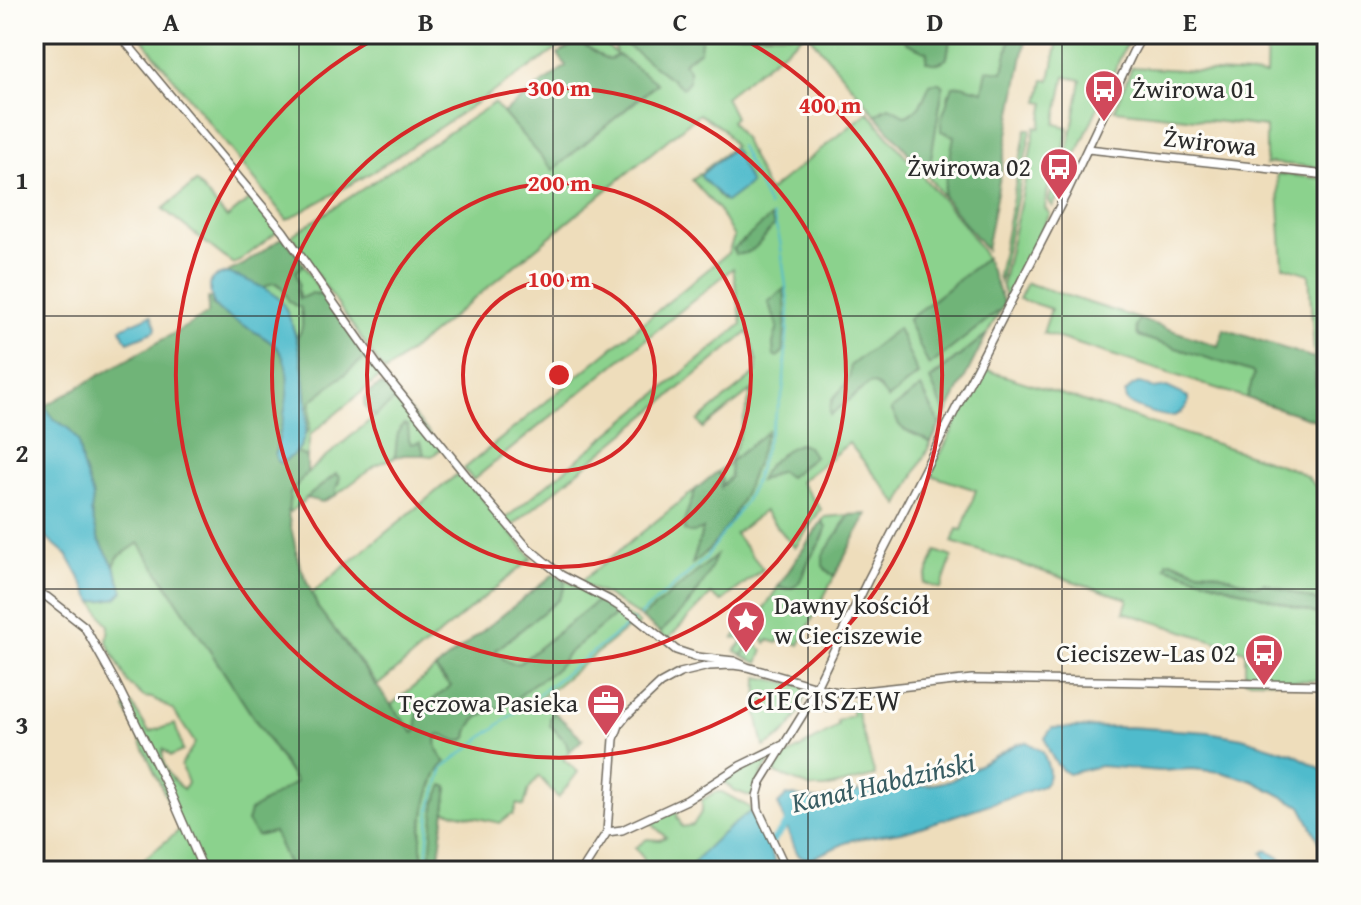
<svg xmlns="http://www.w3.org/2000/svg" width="1361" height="905" viewBox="0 0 1361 905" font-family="'Gentium Book Plus',serif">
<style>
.green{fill:#8bd28d;stroke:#5b7e5c;stroke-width:2;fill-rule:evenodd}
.forest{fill:#70b478;stroke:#4e7052;stroke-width:2}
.water{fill:#50bbcc;stroke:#3e737c;stroke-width:2}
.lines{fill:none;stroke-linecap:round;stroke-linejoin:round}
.stream{stroke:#50bbcc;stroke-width:2}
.canal{stroke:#50bbcc;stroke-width:7}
.minor-casing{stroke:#6f695d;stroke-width:10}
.minor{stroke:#fff;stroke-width:7}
.grid{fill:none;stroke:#2b2b2b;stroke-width:2;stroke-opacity:0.55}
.ring{fill:none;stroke:#d62828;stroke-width:4}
.labels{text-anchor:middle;stroke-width:6;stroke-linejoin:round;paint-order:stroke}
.poi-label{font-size:26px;fill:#2b2b2b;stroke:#fdfcf7;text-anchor:end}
.street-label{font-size:26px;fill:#2b2b2b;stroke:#fdfcf7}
.water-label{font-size:28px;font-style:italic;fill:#385d63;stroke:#fdfcf7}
.quarter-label{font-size:30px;letter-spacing:2px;fill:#2b2b2b;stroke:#fdfcf7}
.centre{fill:#d62828;stroke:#fdfcf7;stroke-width:4}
.ring-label{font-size:24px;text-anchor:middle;font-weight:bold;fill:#d62828;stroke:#fdfcf7;stroke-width:6;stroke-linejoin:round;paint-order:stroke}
.neatline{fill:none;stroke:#2b2b2b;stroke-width:3}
.grid-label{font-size:26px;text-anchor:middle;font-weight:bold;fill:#2b2b2b}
</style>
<rect width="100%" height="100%" fill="#fdfcf7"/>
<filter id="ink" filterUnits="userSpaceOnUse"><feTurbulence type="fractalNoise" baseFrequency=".0125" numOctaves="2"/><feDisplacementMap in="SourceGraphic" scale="16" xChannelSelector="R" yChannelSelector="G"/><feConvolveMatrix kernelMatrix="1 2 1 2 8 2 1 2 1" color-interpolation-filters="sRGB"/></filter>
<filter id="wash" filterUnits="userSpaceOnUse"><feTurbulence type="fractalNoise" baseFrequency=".006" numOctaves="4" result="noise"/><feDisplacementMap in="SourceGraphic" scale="32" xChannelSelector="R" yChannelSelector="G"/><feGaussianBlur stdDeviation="1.8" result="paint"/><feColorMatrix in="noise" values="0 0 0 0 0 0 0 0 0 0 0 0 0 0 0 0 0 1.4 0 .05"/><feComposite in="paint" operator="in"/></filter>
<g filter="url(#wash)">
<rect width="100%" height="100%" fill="#edb"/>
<path class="green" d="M138,34h442l-206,137 -87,49z
M702,34h97l3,2 -77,61 10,20 -4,4 13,19 24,52 100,-80 97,114 21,32 -78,62 21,46 72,-57 -14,25 -57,45 16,36 -6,10 -19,-38 -29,23c3,5 5,13 9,17 8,7 22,9 30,16l-32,62 -50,-62 -49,39 21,27 -26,39 -31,-37 -29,23 28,35 -42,33 -10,-8 -44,46 -7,-7c29,-27 40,-38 55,-76l-73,61 -36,-23 -27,-12 117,-94 -11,29 19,10 -4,12 67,-107 -36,28 -1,16 -10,12v-14l-3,-3 11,-8 8,-18 16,-56 -49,38 -5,-7 58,-48 1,-11 -9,-30 -236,194 -7,-7 237,-195 -9,-56 -260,212 -9,-11 264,-216 6,-16 -16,-28 -26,-29 42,-34 -11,-17 -24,-15 -314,258 -79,-113 -14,-24 202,-132 59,66 104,-85 -39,-29 -8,4 -5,-1 -27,-17 10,-6 17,9 11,10 -1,-9 8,-3 44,34c13,-11 31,-24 35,-42zM732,150l18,34 -28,16 -6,-8zM784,290l2,25 -3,37 -6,5 -3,-2 -1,-11 5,-18 -8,-19zM852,375h66l-30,23 -12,-13 -6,-2 -39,17 16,-16zM808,447l6,10 -25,20 -9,-6 -14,8z
M808,34h98l-1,7 2,2 40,14 4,-23h60l-8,38 -20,19 -34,2 -2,9 8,33 -12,61 -15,-20 15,-90 -18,11 -6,11 -13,8 -23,-7 -7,6z
M1059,34h75l-9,13 -72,160 -4,-6c2,-14 13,-26 16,-40 7,-27 11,-55 16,-81l-16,-4 -10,48 13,3 -5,31 -15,31 -3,19 5,6 -44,85 -4,-13 24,-109 9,-50 5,1 5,-25 -6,-1 5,-22h6z
M1267,34h60v134l-56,-5 -5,2v-38l-151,-17 17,-43 134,8z
M1026,129h5l-31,153 -2,-6z
M1277,174l50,5v211l-11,-4 -7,-112 -26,-8z
M196,182l31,36 24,-20 26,30 -1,5 -36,28 -7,3 -70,-55z
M303,264l20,32 -6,-3 -17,7c-3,-10 -1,-18 -4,-28z
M272,282c16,5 12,19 29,26 1,12 4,20 -4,29l-16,-35 -15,-12 -1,-3z
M1027,283l112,36 -3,8 2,9 114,36 2,3 -7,23 -204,-65 8,-24 -32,-10z
M366,357l15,19 -71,59 -3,22 -11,-5 5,-6 5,-14 3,-2 2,-29z
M983,369l280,90 32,11 12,7 10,11 6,74 -1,29 5,13 -63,-21 -4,2h-7l-42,-14 -15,-1 -19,-8 -11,5 161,50v64l-82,-1v-29l-121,-39 4,-13 -176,-57 5,-13 5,1 14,-40 -46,-15z
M398,397l44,51 -10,8 -8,-1 -2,-9 -11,-2 -2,-4 -1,-13h-8l-3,13 -2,17 -19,8 -40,30v-8l3,-4 -3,-9 -48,40 2,-22 17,-19z
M460,472l72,86 -154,127 -60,-77 -6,-15z
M850,515l-8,10 -17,44 9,8 -35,68 -18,-8 -3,6 -10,-3 -2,3 -7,-8 -3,5v5l7,5 -5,13 -15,-7 7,-11 -1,-1 -7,11 -7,-4 9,-11 -10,-2 12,-17 6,6 26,-40 7,2 19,-14 4,-13 16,-26 2,-8 -4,-7 3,-4z
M139,542l157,241 -45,28 23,21 17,39h-162l52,-42 -56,-121 7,-4 17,28 26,-8 8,27 -12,5 -8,-7c-2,16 8,30 20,40l5,-6 -7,-18 14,-22 -22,-33 -21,-12 -8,-1 -16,-14 -21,-41 2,-16 -16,-24 23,-4 7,-7 -9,-25 4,-9z
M936,551l16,6 -11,32 -17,-6z
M565,580l36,18 -81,65c-12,3 -17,-5 -25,-12l63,-51z
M620,611l19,12 -3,8 -6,-5 -90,73 14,13 -4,6v7l16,17 3,10 -6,7 15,13 -20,26 -19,-22 -10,13 -5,17 -7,-2 -4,11h-3l-10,8 -55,-12 3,-24 -18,71 5,13h-10l-5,-30 6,-38 16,-44 -6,-14 1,-9c8,-3 14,2 21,6l9,-4c2,-26 29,-26 47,-37 7,-5 12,-12 19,-17 13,-8 26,-14 33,-29z
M435,669l9,12 8,5 -32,24c-4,8 0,16 -5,24l-24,-29z
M758,677l46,9c5,15 -12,42 -24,51 -5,4 -11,7 -16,10l-7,-33z
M854,701l21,75 -50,12h-13l-39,-16 6,-12 53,-30 6,-5 -1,-4 16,-6 -4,-12z
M775,752l-13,22 -10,23 -19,-7 -8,-7v-4l6,-5z
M715,792h7l27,15 2,4c-24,18 -46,35 -63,60h-46l2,-12 -9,-11 12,-9 13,1 6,-3 -17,-16 29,-11 -1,6 5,11 11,-2 9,-14v-11z"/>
<path class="forest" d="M620,34h82l-2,16 -17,13 6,7v11l-6,7 -60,-46z
M906,34h45l-4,23c-6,7 -13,8 -21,4l1,-9 -20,-9 -2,-2z
M1011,34h16l-41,216 -43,-54 11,-60 -13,-5v-11l12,-34 8,-1 22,6 4,-21 16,2z
M578,41l27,17 5,1 8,-4 39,28 -104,87 -50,-57 63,-47 -8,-12z
M933,83h6l4,3 -15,90 -52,-61 13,-8 17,9c14,-6 18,-18 24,-32z
M771,217l3,9c-13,13 -19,30 -39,28l-2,-5z
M282,238h3l18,26 -7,8 3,13 -2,5 2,9 13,-6 11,3 43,61 -55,44 -2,30 -3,1 -2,-56 -7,-39c8,-9 5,-17 4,-29 -6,-2 -8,-3 -12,-7 -7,-11 -8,-25 -24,-14l1,3 -40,-17 17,-8z
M986,258l18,46 -3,5 -72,57 -21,-46z
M784,289l2,26 -3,37 -6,5 -3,-2 -1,-11 5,-18 -10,-24z
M208,298h4v6l7,7c15,9 42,23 55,34 27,24 7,79 1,110l2,6 4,2 15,-11 11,5v16l-17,20 -2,21 11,49 19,45 86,114 10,11 3,-3v-15l3,-5 31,-24 -16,-17 119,-95 11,6 -1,9 -6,11 -62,50c6,9 13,16 24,13l81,-65 19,13 -54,44c-7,15 -19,21 -33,29 -7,5 -12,12 -19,17 -18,10 -45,11 -47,37 -9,8 -16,-1 -26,-4l-4,2c-3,9 2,20 9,26 -16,13 -24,57 -25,77 -1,11 2,22 4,32h-134l-17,-39 -17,4 -10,-14 3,-11 46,-29 -157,-239 -21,14 -4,9 -16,-28 -7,-26 2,-15 -11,-33 -4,-23 -9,-12 -16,-11 -8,-12 163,-92z
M1139,319l79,27 6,-17 90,29 2,28 11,4v82h-5l-4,-51 -71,-23 7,-23 -2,-3 -114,-36 -2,-9z
M898,328l20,46 -30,25 -11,-14 -7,-2 -40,32c-4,-21 24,-27 20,-49z
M987,334l-41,81 -16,-35z
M381,385l9,7 4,9 -19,15c-20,-11 -9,-24 6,-31z
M921,387l19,38 -9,18c-8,-7 -22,-9 -30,-16 -5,-5 -5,-12 -10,-17z
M404,424l4,2 1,14 2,4 9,-2 2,4 2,9h-20l-9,2c2,-11 0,-26 9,-33z
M767,432c-16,47 -33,102 -75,132l11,-35 -10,4 -9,-2 1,-13 11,-29 21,-17 5,7 -1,8 9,-10 1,-16z
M799,444l9,3 6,9 -25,21 -9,-6 -21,10c5,-15 24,-32 40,-37z
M336,474l4,4 -4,10v7l-14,7 -16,-4z
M867,514l-33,63 -11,-11v-11l27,-40z
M822,521l4,7c-3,14 -12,22 -18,34 -7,15 -8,32 -30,25z
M716,556c-13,34 -30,52 -56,77l-18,-15z
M1171,561l25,9 15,1 42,14h7l4,-2 63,21v13l-161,-50 1,-5z
M554,712l29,27 -14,13 -3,-10 -16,-17v-7z
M443,785l5,2 -9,70 22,4 -1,10h-25l-5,-13 5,-55z"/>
<path class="water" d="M732,149l3,2 15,33 -24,18 -25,-25 1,-3z
M226,273c13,3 47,17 55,28 18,25 36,121 19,146 -4,7 -12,12 -19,16l-4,-2 -2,-6c6,-31 27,-89 -3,-112 -16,-12 -36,-21 -53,-32 -6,-6 -13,-25 -6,-32 3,-4 8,-4 13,-6z
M151,315l5,12 -1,4 -27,11 -4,-5 -3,-9z
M1138,383l6,1 10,5 13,-2 21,10v7c-4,6 -8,11 -16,12 -9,1 -41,-8 -46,-16 -1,-2 -1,-4 -1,-6l7,-8z
M45,406l8,12 16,11 9,12 4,23 11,33 -2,15 7,26 16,28 9,25 -7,7 -23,4 -26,-47 -33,-28v-66l9,-34 -6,-16z
M1129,727l79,5 34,6 52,16 26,14 7,6v97h-52l-13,-18 4,-3 29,17 24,-4 4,-8 -4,-14 -18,-35 -48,-25 -32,-9 -29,-3 -32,2 -60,-5 -32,8c-12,-7 -20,-22 -23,-36l7,-10z
M1027,742l16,10c4,13 11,23 0,34l-131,44 -60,10 -42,19 -11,-3c-10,-17 -13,-34 -21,-52l9,-9 33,5 34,-8 57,-4 39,-7 67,-37z
M751,811l29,60h-92c17,-25 39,-42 63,-60z"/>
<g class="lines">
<path class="stream" d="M740,146l29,61
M640,615l65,-56 40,-57 9,-19 29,-92 6,-82 -9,-68 -7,-25
M429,871l-2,-3v-18l3,-40 13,-42 190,-147"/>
<path class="canal" d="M764,851l23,-27 8,-1"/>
</g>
</g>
<g filter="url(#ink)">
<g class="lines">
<defs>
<path id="minor" d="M119,34l164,197 95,135 95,118 54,63 34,28 48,25 25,16 42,34 21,7 37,4 13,6
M1088,149l239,26
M34,592l13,5 37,29 32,57 52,105 36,83
M824,694l4,14
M607,832l15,-2 65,-30 53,-34 43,-21
M582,871l25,-39 7,-93 5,-14 8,-10 33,-31 20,-11 29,-7 24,-1 14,2 80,23 18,3 127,-14 355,6
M787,871l-29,-62 -1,-13 4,-14 42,-68 66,-136 196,-382 68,-144 10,-18"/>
</defs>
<use href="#minor" class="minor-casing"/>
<use href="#minor" class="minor"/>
</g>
</g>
<path class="grid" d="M299,34v837M553,34v837M808,34v837M1062,34v837M34,316h1293M34,589h1293"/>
<g class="ring">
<circle cx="559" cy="375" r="96"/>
<circle cx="559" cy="375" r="192"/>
<circle cx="559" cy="375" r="287"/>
<path d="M736 35A383 383 0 1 1 382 35"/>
</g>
<defs>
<symbol id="bus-pin" viewBox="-11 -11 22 30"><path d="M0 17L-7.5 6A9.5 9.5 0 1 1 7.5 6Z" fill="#d1495b" stroke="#fdfcf7"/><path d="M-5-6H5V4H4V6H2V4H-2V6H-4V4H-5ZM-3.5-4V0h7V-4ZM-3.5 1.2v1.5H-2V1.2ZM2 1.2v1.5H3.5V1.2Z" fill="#fff"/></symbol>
<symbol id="sight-pin" viewBox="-11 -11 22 30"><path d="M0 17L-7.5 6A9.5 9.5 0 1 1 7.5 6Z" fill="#d1495b" stroke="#fdfcf7"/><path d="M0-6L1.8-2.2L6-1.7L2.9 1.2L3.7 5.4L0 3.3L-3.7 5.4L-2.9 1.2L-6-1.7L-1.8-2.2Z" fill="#fff"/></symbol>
<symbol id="office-pin" viewBox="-11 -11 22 30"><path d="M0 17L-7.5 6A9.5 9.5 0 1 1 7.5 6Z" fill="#d1495b" stroke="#fdfcf7"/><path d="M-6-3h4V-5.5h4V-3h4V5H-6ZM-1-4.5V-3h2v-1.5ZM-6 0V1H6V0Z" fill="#fff"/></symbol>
</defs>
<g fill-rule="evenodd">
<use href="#bus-pin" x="1082" y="67" width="44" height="60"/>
<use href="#bus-pin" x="1037" y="145" width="44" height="60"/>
<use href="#sight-pin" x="724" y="598" width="44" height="60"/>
<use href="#bus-pin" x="1242" y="631" width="44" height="60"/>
<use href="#office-pin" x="584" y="681" width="44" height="60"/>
</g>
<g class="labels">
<g class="poi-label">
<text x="1132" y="98" text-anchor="start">Żwirowa 01</text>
<text x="1031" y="176">Żwirowa 02</text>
<text x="774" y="614" text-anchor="start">Dawny kościół<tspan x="774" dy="30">w Cieciszewie</tspan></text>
<text x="1236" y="662">Cieciszew-Las 02</text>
<text x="578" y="712">Tęczowa Pasieka</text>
</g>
<g class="street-label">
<text transform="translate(1210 142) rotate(6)" y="9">Żwirowa</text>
</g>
<g class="water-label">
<text transform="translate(883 782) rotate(-13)" y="10">Kanał Habdziński</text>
</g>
<g class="quarter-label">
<text x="825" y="710">CIECISZEW</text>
</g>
</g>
<circle cx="559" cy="375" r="12" class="centre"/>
<g class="ring-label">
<text x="559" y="96">300 m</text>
<text x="830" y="113">400 m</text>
<text x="559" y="191">200 m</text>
<text x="559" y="287">100 m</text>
</g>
<rect width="1361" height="905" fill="none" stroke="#fdfcf7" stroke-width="88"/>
<rect x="44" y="44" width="1273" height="817" class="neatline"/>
<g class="grid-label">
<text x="171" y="31">A</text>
<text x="426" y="31">B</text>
<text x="680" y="31">C</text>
<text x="935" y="31">D</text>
<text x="1190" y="31">E</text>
<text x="22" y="189">1</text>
<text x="22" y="462">2</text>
<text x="22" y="734">3</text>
</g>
</svg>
